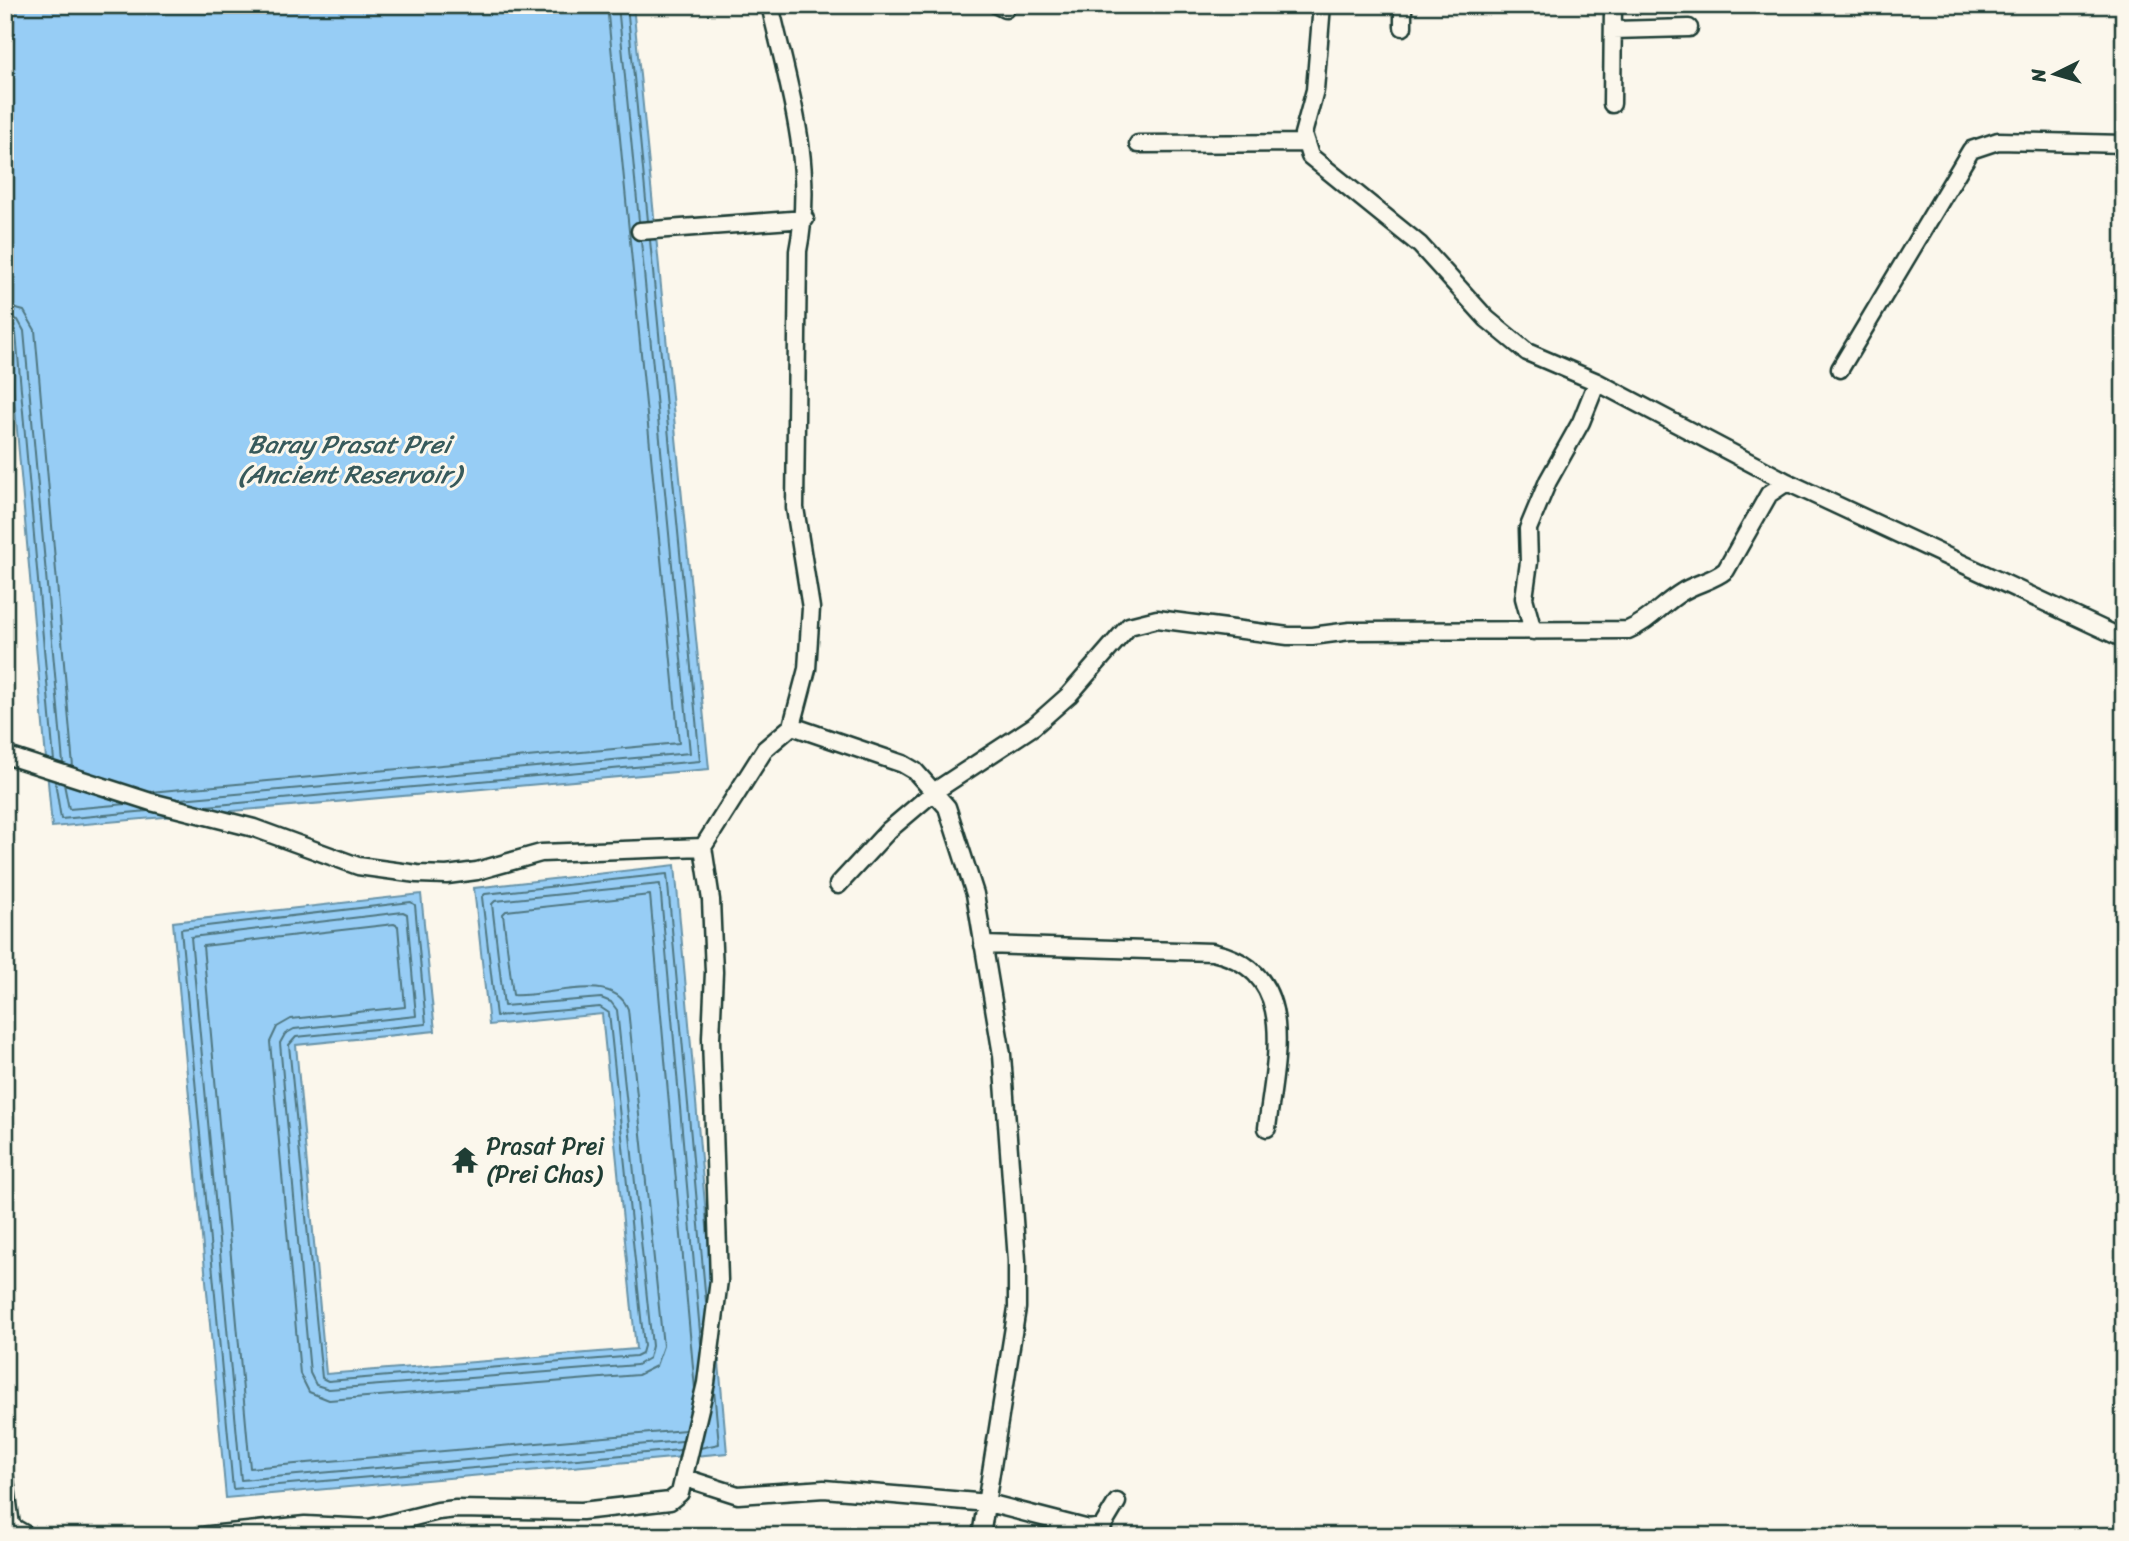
<svg xmlns="http://www.w3.org/2000/svg" width="2129" height="1541" viewBox="0 0 2129 1541" font-family="Sriracha,sans-serif">
<style>
.water{fill:#97cdf5;stroke:#6793a8;stroke-width:2}
.lines{fill:none;stroke-linecap:round;stroke-linejoin:round}
.shore{stroke:#4f7781;stroke-width:2}
.minor-casing{stroke:#1f3d34;stroke-width:21}
.minor{stroke:#fbf7ec;stroke-width:16}
.labels{text-anchor:middle;stroke-width:6;stroke-linejoin:round;paint-order:stroke}
.poi-label{font-size:24px;fill:#1f3d34;stroke:#fbf7ec;text-anchor:start}
.water-label{font-size:26px;font-style:italic;fill:#375a5b;stroke:#fbf7ec}
</style>
<rect width="100%" height="100%" fill="#fbf7ec"/>
<filter id="ink" filterUnits="userSpaceOnUse"><feTurbulence type="fractalNoise" baseFrequency=".0143" numOctaves="2"/><feDisplacementMap in="SourceGraphic" scale="14" xChannelSelector="R" yChannelSelector="G"/><feConvolveMatrix kernelMatrix="1 2 1 2 8 2 1 2 1" color-interpolation-filters="sRGB"/></filter>
<g filter="url(#ink)">
<path class="water" d="M5,5h628l76,764 -657,58 -47,-533z
M675,865l52,588 -501,45 -53,-576 248,-28 14,137 -139,14 30,329 310,-25 -34,-335 -113,11 -15,-137z"/>
<g class="lines">
<path class="shore" d="M618,5l21,216
M627,5l21,216
M5,306l19,5 11,19 38,437
M5,316l13,4 6,11 39,432
M5,325l7,2 4,6 38,428
M55,781l6,38 87,-8
M64,784l5,25 58,-5
M150,792l529,-49 -72,-738
M180,799l510,-46 -49,-512
M206,806l494,-45 -50,-521
M685,1430l-435,38 -47,-522 191,-22 4,2 7,81 -114,12 -14,8 -7,15 30,332 9,18 20,8 309,-25 18,-9 7,-20 -35,-337c-15,-39 -83,-11 -115,-14l-10,-81 3,-3 144,-16 45,494
M682,1441l-441,39 -50,-543 212,-25 4,2 9,102 -122,13 -9,5 -5,9 30,330 6,12 13,4 308,-24 12,-7 3,-12 -35,-336 -6,-8 -10,-4 -97,8 -12,-102 3,-3 165,-17 41,459
M700,1448l19,-4 -5,-54
M680,1450l-447,39 -52,-560 230,-27 4,3 11,119 -130,13 -7,8 33,333 6,3 308,-25 6,-3 2,-7 -35,-333 -9,-6 -104,9 -14,-119 3,-3 182,-20 39,428"/>
<defs>
<path id="minor" d="M770,5c19,83 45,160 28,246l-3,257 16,100 -4,61 -15,57 111,38 12,7 32,36 28,87 27,161 15,206v47l-36,228
M997,5l8,4
M1322,5l-7,85 -12,44 7,22 110,89 67,74 40,33 70,30 190,100 337,157
M1403,27v-22
M1613,30l76,-2
M1612,104l1,-99
M1138,144l168,-1
M640,231l165,-12
M1840,369l131,-219 27,-9 126,3
M1533,631l-9,-33 5,-36 -1,-33 20,-48 33,-59 16,-40
M5,755l146,47 103,26 104,38 59,8 30,1 30,-4 64,-18 162,-6
M838,885l51,-55 46,-39 99,-65 35,-31 60,-69 28,-7 131,17h24l38,-5 278,-1c22,-9 34,-26 54,-38 14,-9 31,-11 44,-22l43,-76 18,-12
M983,945l229,7c89,19 63,109 55,176
M685,1478l53,17 86,-6 164,14 101,26 13,-2 15,-25
M5,1479l6,47 17,10
M200,1536l105,-11 65,3 68,-17 18,-2 126,2 88,-10 10,-8 26,-110 13,-103 -8,-242 3,-66 -3,-72 -8,-53 62,-98 27,-23"/>
</defs>
<use href="#minor" class="minor-casing"/>
<use href="#minor" class="minor"/>
</g>
</g>
<defs>
<symbol id="temple-bare" viewBox="-9 -9 18 18"><path d="M0-6L5-2H3V0L6.5 2.5H4V6H1.5V3h-3V6H-4V2.5H-6.5L-3 0V-2H-5Z" fill="#1f3d34" stroke="#fbf7ec" stroke-width="2.5" paint-order="stroke"/></symbol>
</defs>
<g fill-rule="evenodd">
<use href="#temple-bare" x="446" y="1141" width="38" height="38"/>
</g>
<g class="labels">
<g class="poi-label">
<text x="486" y="1154">Prasat Prei<tspan x="486" dy="28">(Prei Chas)</tspan></text>
</g>
<g class="water-label">
<text x="349" y="453">Baray Prasat Prei<tspan x="349" dy="30">(Ancient Reservoir)</tspan></text>
</g>
</g>
<rect width="2129" height="1541" fill="none" stroke="#fbf7ec" stroke-width="28"/>
<rect x="14" y="14" width="2101" height="1513" fill="none" stroke="#1f3d34" stroke-width="2.5" filter="url(#ink)"/>
<g transform="translate(2055 74) rotate(265)" stroke="#fbf7ec" stroke-width="5" paint-order="stroke">
<path d="M0-5L12 26L0 18L-12 26Z" fill="#1f3d34"/>
<text y="-10" font-size="19" font-weight="bold" text-anchor="middle" fill="#1f3d34">N</text>
</g>
</svg>
